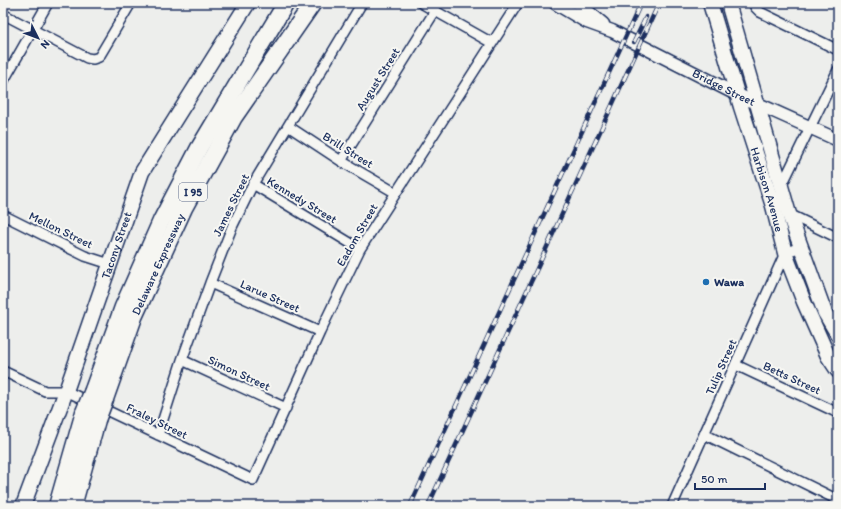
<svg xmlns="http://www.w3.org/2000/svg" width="841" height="509" viewBox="0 0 841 509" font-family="Itim,sans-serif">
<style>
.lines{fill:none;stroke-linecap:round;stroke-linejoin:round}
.street-casing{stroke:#1b2f5e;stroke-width:12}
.secondary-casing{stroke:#1b2f5e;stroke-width:15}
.primary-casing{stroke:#1b2f5e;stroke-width:17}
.highway-casing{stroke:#1b2f5e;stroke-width:19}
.street{stroke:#f6f6f2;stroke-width:9}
.secondary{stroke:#f6f6f2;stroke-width:12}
.primary{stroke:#f6f6f2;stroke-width:14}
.highway{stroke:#f6f6f2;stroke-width:16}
.rail-casing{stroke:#1b2f5e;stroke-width:4.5}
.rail{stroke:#f6f6f2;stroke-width:3;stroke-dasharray:9;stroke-linecap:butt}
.highway-bridge-casing{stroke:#1b2f5e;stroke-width:19;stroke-linecap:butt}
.highway-bridge{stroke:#f6f6f2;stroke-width:16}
.poi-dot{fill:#1f6fb2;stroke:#f6f6f2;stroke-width:1.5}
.labels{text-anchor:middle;stroke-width:4;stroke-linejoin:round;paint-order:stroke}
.shield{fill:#f6f6f2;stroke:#5d6b8a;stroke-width:1}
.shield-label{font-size:11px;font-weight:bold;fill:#1b2f5e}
.street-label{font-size:12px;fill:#1b2f5e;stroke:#f6f6f2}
.poi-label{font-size:12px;font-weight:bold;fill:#1b2f5e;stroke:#f6f6f2;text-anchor:start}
</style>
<rect width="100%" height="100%" fill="#edeeec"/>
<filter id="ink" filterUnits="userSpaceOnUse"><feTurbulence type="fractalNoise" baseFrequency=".025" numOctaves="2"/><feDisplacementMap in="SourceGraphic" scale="8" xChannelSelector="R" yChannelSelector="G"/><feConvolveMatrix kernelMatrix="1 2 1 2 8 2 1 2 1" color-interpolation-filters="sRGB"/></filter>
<g filter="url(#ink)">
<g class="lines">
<defs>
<path id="street" d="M421,3l71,40
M754,3l1,4 5,5 78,38
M3,14l84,44 6,1 6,-2 32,-54
M3,82l45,-79
M288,126l53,35 55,32
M341,161l94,-150
M253,184l107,65
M781,187l57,-117
M787,213l51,25
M3,215l82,41 25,8
M210,283l110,49
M182,360l104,48
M736,365l102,48
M3,371l42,20h21l187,89 67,-148 40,-83 158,-246
M704,434l134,66
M158,435l24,-75 28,-77 22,-56 21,-43 109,-181
M672,506l113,-253 15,-6"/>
<g id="secondary">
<path id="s1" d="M555,3l32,19 25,9 126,64 100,45"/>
<path d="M578,3l25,21"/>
<path d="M835,506l3,-5"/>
</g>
<g id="primary">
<path id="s2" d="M710,3l31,104 32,99 12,47 19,49 24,54 10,15"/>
<path d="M728,3l61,211 36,99 13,22"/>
<path id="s3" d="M23,506l43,-115 76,-219 106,-169"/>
</g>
<g id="highway">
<path d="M93,390l30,-83 38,-86 38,-73 87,-145"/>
<path id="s4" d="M105,399l29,-82 50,-109 50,-91 79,-114"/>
<path d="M57,506l27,-94"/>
<path d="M73,506l24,-86"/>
</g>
</defs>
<use href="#street" class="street-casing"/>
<use href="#secondary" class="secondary-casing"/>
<use href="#primary" class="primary-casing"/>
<use href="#highway" class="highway-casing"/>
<use href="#street" class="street"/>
<use href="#secondary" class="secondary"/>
<use href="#primary" class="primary"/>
<use href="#highway" class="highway"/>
<defs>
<path id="rail" d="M634,42l12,-25
M410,506l231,-503
M428,506l231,-503"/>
</defs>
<use href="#rail" class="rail-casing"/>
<use href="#rail" class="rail"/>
<defs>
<path id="highway-bridge" d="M84,412l9,-22
M97,420l8,-21"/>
</defs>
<use href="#highway-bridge" class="highway-bridge-casing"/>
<use href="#highway-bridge" class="highway-bridge"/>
</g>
</g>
<circle class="poi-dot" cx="706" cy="282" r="4"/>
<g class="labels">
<rect class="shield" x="179" y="183" width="28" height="18" rx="3"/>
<g class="shield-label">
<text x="193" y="196">I 95</text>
</g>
<g class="street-label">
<text transform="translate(378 79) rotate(-58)" y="4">August Street</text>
<text dy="4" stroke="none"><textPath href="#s1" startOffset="189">Bridge Street</textPath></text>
<text transform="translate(348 150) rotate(32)" y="4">Brill Street</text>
<text dy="4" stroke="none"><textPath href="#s2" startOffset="195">Harbison Avenue</textPath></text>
<text transform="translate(302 200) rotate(31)" y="4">Kennedy Street</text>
<text transform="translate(231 205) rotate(-64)" y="4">James Street</text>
<text transform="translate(61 230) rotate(26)" y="4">Mellon Street</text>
<text transform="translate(357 235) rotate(-60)" y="4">Eadom Street</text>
<text dy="4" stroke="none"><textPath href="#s3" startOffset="277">Tacony Street</textPath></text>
<text dy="4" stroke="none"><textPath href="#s4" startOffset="145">Delaware Expressway</textPath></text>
<text transform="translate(270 296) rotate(24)" y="4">Larue Street</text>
<text transform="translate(721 367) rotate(-66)" y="4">Tulip Street</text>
<text transform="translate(239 373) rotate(25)" y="4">Simon Street</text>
<text transform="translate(792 378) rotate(25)" y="4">Betts Street</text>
<text transform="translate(157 421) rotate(26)" y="4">Fraley Street</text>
</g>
<g class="poi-label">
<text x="714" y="286">Wawa</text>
</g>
</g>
<rect width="841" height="509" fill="none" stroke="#f6f6f2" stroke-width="16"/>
<rect x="8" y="8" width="825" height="493" fill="none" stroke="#1b2f5e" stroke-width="1.5" filter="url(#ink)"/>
<g transform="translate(38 38) rotate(132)" stroke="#f6f6f2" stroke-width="3" paint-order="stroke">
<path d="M0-3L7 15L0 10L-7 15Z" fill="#1b2f5e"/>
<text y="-6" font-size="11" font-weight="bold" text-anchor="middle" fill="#1b2f5e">N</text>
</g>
<path d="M695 483v6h70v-6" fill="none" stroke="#1b2f5e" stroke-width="2"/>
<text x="701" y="483" font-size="12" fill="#1b2f5e" stroke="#f6f6f2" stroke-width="3" paint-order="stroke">50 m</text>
</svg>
